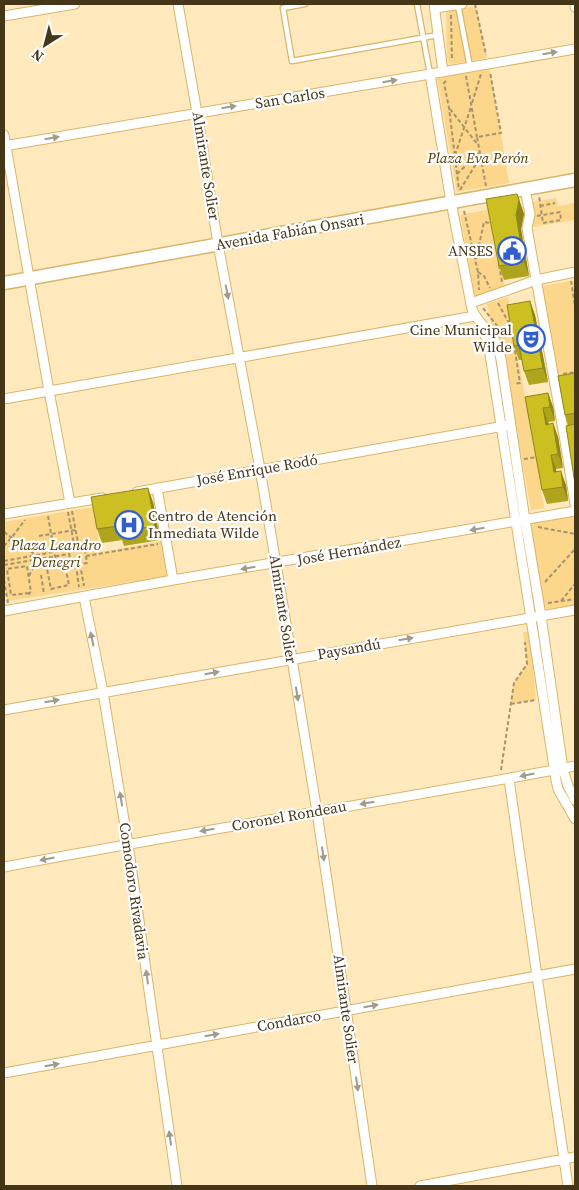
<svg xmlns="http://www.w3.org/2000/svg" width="579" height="1190" viewBox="0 0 579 1190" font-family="'Source Serif 4',serif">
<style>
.green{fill:#fbd68b}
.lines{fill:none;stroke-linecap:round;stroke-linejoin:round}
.lane-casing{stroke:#d9b56a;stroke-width:7}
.street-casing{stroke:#d9b56a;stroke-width:11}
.secondary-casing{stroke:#d9b56a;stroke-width:15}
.path{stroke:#a6936d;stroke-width:2;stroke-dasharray:4 2.5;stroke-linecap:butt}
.lane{stroke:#fff;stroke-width:4.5}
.street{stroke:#fff;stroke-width:9}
.secondary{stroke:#fff;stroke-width:12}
.wall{fill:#afa41d}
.shaded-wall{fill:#8f8618}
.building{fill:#ccbf22;stroke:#8f8618}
.oneway{fill:#a29a8b}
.labels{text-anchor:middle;stroke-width:4.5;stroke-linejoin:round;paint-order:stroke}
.street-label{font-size:15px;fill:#453617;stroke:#fff}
.park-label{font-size:15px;font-style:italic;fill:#543d02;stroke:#fff}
.poi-label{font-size:15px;fill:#453617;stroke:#fff;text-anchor:end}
</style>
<rect width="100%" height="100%" fill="#ffe9bd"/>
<path class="green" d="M476,6l11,52 -35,6 -3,-1 -2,-5 -1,-47z
M490,69l19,114 -52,9 -20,-114z
M556,198l2,8 17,-3v17l-48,8 1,-25z
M491,209l14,78 -30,10 -15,-82z
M575,280v104l-20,3 -18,-100z
M508,297l36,211 -13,2 -31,-170 -8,-13 -5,-23z
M93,507l8,45 61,-11 6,35 -160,25 -4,-21v-58z
M575,516v89l-27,4 -6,-4 -13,-82z
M523,632h4l3,2 6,66 -25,4 3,-21 13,-19z"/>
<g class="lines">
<defs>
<path id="lane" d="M305,4l-22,4 9,53 146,-26
M417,4l13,70
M458,5l12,62"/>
<path id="street" d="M178,4l19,109 21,131 42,225 32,190 25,153 55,374
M434,4l9,68
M575,4v3
M435,8l27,-4
M4,16l71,-12
M430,74l21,128 21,107c5,12 15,20 22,30 4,7 5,13 7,20l24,161 16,96 22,153 5,17 7,14
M4,135l45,256 21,112
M4,146l426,-72 145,-25
M525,189l5,25 -3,14 38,213 10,63
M471,303l65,-23 39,-8
M484,331l5,17 67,432 2,9 17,30
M4,399l471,-83
M157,488l16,92
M137,492l373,-67
M4,514l98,-16
M84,597l19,95 25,152 49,342
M4,611l169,-31 402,-69
M4,710l571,-100
M509,779l28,197 31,210
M4,867c190,-36 381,-65 571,-101
M4,1073l571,-104
M420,1186l155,-29"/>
<path id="secondary" d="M4,283l571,-103"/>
</defs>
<use href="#lane" class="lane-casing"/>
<use href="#street" class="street-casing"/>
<use href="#secondary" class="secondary-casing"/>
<path class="path" d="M475,4l11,51
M451,15l1,45
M466,76l11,61
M446,81l-2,2 5,25 10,82
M472,103l9,-29
M450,109l28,36
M455,155l16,-48
M457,174l23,-22
M486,186l-9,-49 24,-4 -11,-61
M460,190l21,-34
M540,206l15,-3
M464,211l14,61 1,18
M537,216l23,-4 1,8 -18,3 -4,-27
M476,259l8,-37 7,1
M499,265l3,17
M478,272l6,4 6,12
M571,281l4,25
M498,303l13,24
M483,308l19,24 2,3 1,3
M502,332l10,-2
M514,344l6,39 -6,1
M563,374l12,-2
M524,459l13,-2
M72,511l6,32
M68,512l6,32
M48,516l8,46
M538,527l37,7
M4,532l36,26
M39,536l36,-6
M84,543l3,20 -16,3 -3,-21z
M4,546l8,-9 13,-17
M86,556l72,-12
M4,561l65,-12
M64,561l5,24 -18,4 -5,-25z
M80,564l4,22
M4,565l65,-11
M76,565l3,22
M41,575l3,19
M29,576l4,-8 13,-3
M4,580l4,23
M545,582l30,-33
M29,593l-18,2 -4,-26 20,-3 4,26 -2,1 1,4
M561,601l14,-17
M548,603l27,-4
M511,704l25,-4
M501,770l13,-87 13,-19 -2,-22"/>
<use href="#lane" class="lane"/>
<use href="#street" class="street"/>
<use href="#secondary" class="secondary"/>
</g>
<path class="wall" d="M517,194l5,14 2,6 -3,15 8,47 -25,4 -5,-14z
M530,301l5,14 13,67 -19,3 -5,-14 -2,-11h-3l-5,-14z
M575,373v111l-7,-59 -3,-10z
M548,393l5,14 2,14 -7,1 1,2 4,-1 5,14 5,31 -7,1v2l10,14 2,16 -21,3 -5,-14 -17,-93z
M153,502l7,38 -36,6 -2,-6 -20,3 -5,-14z"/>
<path class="shaded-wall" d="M517,194l5,14 2,6 -3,15 8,47 -5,-14 -8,-47z
M530,301l5,14 13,67 -5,-14z
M548,393l5,14 2,14 -5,-14z
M543,408l5,14 3,16 -5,-13z
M553,423l5,14 5,31 -5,-14z
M551,455l5,14 3,17 -5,-14z
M561,471l5,14 2,16 -5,-14z
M148,488l5,14 7,38 -5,-14z"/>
<path class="building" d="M517,194l2,6 -3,15 8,47 -25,4 -13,-67z
M530,301l13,67 -19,3 -5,-26 -5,1 -7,-41z
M575,373v40l-10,2 -7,-39z
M548,393l2,14 -7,1 3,17 7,-2 5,31 -7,1 3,17 7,-1 2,16 -21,3 -17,-93z
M575,424v60l-9,-58z
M148,488l7,38 -36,6 -1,-6 -21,3 -6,-32z"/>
<defs><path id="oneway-solid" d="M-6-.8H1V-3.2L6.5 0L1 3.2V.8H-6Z" transform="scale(1.25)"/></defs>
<g class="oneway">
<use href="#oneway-solid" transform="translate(550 53) rotate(-10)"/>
<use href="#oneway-solid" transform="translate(390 81) rotate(-9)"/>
<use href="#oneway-solid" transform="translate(229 107) rotate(-9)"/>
<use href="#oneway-solid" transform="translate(52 138) rotate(-10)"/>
<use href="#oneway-solid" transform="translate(227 292) rotate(79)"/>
<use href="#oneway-solid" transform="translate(477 529) rotate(170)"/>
<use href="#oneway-solid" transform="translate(248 568) rotate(170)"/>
<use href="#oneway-solid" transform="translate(92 639) rotate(-102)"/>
<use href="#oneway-solid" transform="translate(406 639) rotate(-10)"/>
<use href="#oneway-solid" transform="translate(212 673) rotate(-10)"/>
<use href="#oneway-solid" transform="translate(297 694) rotate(81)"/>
<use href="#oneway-solid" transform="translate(52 701) rotate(-10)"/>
<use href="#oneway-solid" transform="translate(527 775) rotate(169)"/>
<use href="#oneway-solid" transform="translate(121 799) rotate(-99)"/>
<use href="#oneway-solid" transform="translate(367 803) rotate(170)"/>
<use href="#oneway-solid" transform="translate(207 830) rotate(170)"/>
<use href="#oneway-solid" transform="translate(323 854) rotate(82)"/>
<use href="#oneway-solid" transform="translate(47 859) rotate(169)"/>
<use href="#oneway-solid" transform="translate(147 977) rotate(-98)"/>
<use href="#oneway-solid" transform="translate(371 1006) rotate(-10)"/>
<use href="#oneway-solid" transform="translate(212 1035) rotate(-10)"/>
<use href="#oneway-solid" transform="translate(52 1065) rotate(-10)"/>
<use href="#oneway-solid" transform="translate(357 1084) rotate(82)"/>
<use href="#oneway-solid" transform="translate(170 1138) rotate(-98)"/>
</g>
<defs>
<symbol id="civic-ring" viewBox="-11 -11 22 22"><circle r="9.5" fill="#fff" stroke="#325fce" stroke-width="1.5"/><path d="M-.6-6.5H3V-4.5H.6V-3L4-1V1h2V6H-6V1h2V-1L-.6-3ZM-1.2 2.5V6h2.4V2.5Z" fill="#325fce"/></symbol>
<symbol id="theatre-ring" viewBox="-11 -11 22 22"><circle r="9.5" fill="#fff" stroke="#325fce" stroke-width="1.5"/><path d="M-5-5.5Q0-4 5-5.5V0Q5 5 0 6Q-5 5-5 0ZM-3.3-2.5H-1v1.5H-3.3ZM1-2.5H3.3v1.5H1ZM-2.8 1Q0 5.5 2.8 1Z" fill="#325fce"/></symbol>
<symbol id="hospital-ring" viewBox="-11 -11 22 22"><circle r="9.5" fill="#fff" stroke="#325fce" stroke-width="1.5"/><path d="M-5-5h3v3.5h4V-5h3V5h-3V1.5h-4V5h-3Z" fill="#325fce"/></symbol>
</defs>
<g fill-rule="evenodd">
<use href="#civic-ring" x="496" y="235" width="32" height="32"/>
<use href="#theatre-ring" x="515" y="323" width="32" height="32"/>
<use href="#hospital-ring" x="113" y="509" width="32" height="32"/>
</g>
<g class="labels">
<g class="street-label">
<text transform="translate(290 98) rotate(-9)" y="5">San Carlos</text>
<text transform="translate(206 166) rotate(81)" y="5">Almirante Solier</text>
<text transform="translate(290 232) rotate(-10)" y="5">Avenida Fabián Onsari</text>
<text transform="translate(257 470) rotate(-10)" y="5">José Enrique Rodó</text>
<text transform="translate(349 551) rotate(-10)" y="5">José Hernández</text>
<text transform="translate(283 609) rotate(81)" y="5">Almirante Solier</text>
<text transform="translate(349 649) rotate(-10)" y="5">Paysandú</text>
<text transform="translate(289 816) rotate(-10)" y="5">Coronel Rondeau</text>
<text transform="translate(134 891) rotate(82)" y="5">Comodoro Rivadavia</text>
<text transform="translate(346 1009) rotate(82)" y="5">Almirante Solier</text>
<text transform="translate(289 1021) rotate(-10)" y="5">Condarco</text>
</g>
<g class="park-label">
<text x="478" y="163">Plaza Eva Perón</text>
<text x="56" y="550">Plaza Leandro<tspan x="56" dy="17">Denegri</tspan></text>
</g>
<g class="poi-label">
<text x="493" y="256">ANSES</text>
<text x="512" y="335">Cine Municipal<tspan x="512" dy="17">Wilde</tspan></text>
<text x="148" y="521" text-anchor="start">Centro de Atención<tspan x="148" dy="17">Inmediata Wilde</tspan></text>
</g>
</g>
<rect width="579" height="1190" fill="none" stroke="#453617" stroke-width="10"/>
<g transform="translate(45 45) rotate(216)" stroke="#ffffff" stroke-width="4" paint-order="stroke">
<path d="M0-4L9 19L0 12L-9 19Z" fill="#453617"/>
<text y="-8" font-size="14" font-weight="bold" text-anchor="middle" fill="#453617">N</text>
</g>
</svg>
